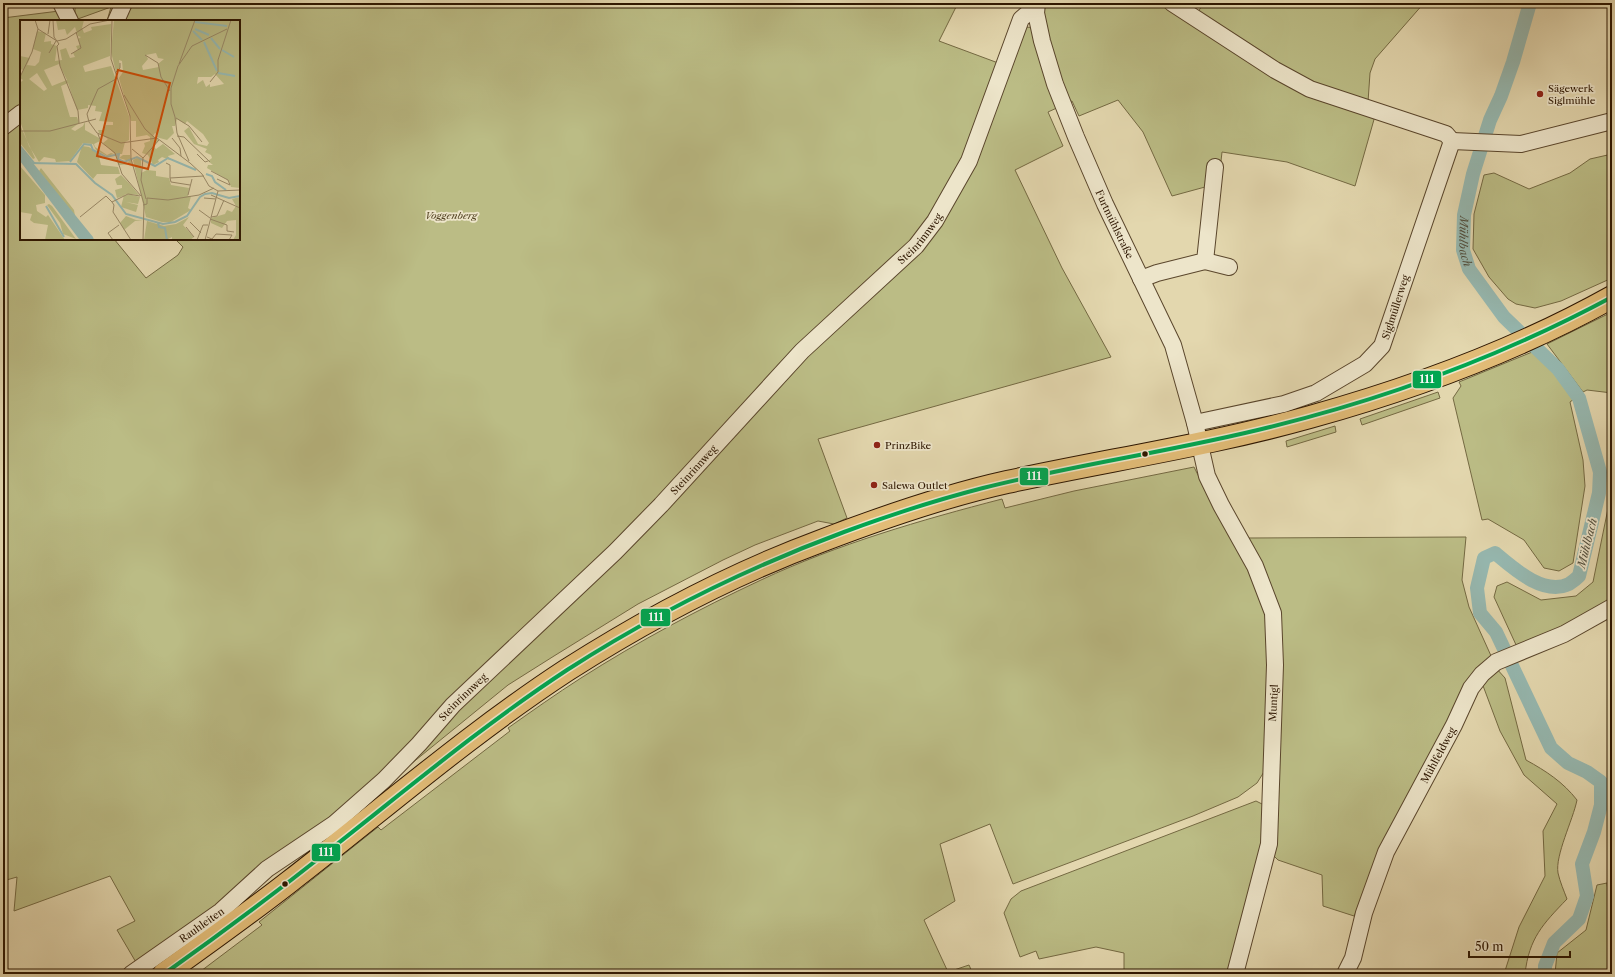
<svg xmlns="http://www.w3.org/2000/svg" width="1615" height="977" viewBox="0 0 1615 977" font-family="'Libre Caslon Text',serif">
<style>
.green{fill:#bbbc85;stroke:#746942}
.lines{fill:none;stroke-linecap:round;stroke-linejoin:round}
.canal{stroke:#96b8b0;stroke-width:14}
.street-casing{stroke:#5a462c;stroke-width:18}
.primary-casing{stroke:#2d1600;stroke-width:24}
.street{stroke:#ede5ca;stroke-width:16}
.primary{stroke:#e2bc77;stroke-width:22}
.bus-1-casing{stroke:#ede5ca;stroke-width:7}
.bus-1{stroke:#00a651;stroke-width:4}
.poi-dot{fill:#8f2418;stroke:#ede5ca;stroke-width:1.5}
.bus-dot{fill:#2d1600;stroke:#ede5ca;stroke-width:1.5}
.labels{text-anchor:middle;stroke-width:3.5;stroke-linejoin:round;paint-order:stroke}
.poi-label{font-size:10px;fill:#2d1600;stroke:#ede5ca;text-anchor:start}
.park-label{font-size:10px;font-style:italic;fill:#584828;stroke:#ede5ca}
.street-label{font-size:10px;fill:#2d1600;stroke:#ede5ca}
.water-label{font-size:11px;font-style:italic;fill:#524f3e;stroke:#ede5ca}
.inset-river{fill:none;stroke:#96b8b0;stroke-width:2}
.inset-road{fill:none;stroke:#9a8a68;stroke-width:1}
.view{fill:#cc4f0a;fill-opacity:0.15;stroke:#cc4f0a;stroke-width:2}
.inset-edge{fill:none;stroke:#2d1600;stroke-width:2}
.line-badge{stroke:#ede5ca;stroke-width:1.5}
.badge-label{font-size:11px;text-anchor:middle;font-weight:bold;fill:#fff}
</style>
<rect width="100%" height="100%" fill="#e3d7ae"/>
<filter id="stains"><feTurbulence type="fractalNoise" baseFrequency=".005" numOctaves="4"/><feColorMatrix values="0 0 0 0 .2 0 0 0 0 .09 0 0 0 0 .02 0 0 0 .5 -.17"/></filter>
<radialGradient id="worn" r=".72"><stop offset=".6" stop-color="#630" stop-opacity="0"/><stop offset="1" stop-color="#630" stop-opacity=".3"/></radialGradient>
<path class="green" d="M75,3h883l-19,38 70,26 14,-40 22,1 -1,-25h117l30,19 13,-19h220l-49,56 -5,14 -2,29 7,14 -20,70 -68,-24 -65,-10 -1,9 -13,1 -3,25 -33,9 -29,-64 -25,-32 -39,16 -7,-15 -24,11 15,34 -48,24 47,98 49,89 -293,82 29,79 -13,6 -16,-3 -63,24 -32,15 -85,44 -84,52 -46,29 -113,92 -258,187 -20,-34 18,-9 -25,-45 -96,35 3,-34 -14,4v-750l18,-14v122h93l32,39 32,-23 5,-8 -8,-8h64v-218h-132l4,-14 -36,13z
M59,11l6,10h-44v87l-18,14v-104z
M1612,154v124l-51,23 -26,7 -19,-4 -8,-5 -19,-22 -16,-28 1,-35 10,-39 10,-2 35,16 41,-16 20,-14z
M1612,312v6l-2,1 2,4v70l-25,-3 -4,2 -36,-48z
M1537,350l19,23 18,26 -4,3 13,58 2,26 -12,77 -14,8 -15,-3 -20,-28 -36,-21 -6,1 -29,-122 8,-12 -2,-4z
M1438,392l2,6 -78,27 -2,-6z
M1335,426l1,6 -49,15 -1,-6z
M1194,467l26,52 16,23 26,58 5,24 2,24 -2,119 -10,16 -19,14 -45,19 -180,68 -23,-60 -50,20 15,57 -31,19 24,52 21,-7 4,9h-776l65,-49 -3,-3 119,-95 3,3 129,-99 -2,-3c24,-17 48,-34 73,-50 58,-37 118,-69 180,-98 77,-36 160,-60 241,-81l3,9 69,-17z
M1612,489v110l-37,23 -58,25 -23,-50 3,-11 10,-4 34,18 35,-4 17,-14z
M1466,537l-4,43 7,27 23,51 -138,258 -31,-10 -1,-31 -44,-15 -5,-5 6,-207 -33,-110z
M1496,668l9,10 21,82c20,11 37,22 51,40 -4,20 -22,55 -19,73 2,9 6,18 9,26 -24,25 -38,39 -42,75h-21l15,-47 26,-51 -2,-45 14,-27 -33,-29 -24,-44 -18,-48z
M1256,801l8,4 -1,41 -33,128h-106v-21l-28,-6 -57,12 -3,-8 -16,6 -16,-44 7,-14 10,-8z
M1607,883l5,40v51h-57l2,-21 29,-23 11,-45z"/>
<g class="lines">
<path class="canal" id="s1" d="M1530,3l-17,59 -12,34 -11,24 -17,54 -9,41 -1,35 6,19 35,48 54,52 21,29 21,74 -1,21 -20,83c-3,3 -7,6 -10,8 -26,12 -56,-16 -74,-31l-11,5 -7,30 3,25 16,19 55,116 17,15 19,9 14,10v23l-7,27 -12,32 5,32 -8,23 -25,24 -9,23v8"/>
<defs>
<g id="street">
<path d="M61,3l9,18"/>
<path id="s2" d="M1037,3l-1,10 6,28 13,43 21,53 29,67 68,141 22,78 12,53 14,29 34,61 18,47 2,52 -6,179 -34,130"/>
<path d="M1172,3l103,67 35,19 130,43 6,2 6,7 -70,205 -17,18 -49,29 -32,11 -89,19"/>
<path d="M116,21l8,-18"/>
<path d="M3,127l18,-14"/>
<path d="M1452,141l69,3 91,-23"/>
<path d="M1205,261l24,6"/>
<path d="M1141,279l16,-6 48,-12 10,-94"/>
<path id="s3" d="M131,974l90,-63 46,-42 67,-45 50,-44 35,-36 34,-39 162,-153 46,-47 141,-154 114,-105 19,-25 34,-60 52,-142 7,-6h8"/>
<path id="s4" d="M1345,974l8,-16 11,-45 22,-61 68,-127 17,-37 11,-14 14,-12 68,-28 48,-27"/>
</g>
<path id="primary" d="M164,974c42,-30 84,-60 125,-92 92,-71 180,-148 278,-212 80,-51 165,-96 254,-129 60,-23 123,-45 186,-59 101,-22 203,-37 303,-65 104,-29 207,-67 302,-120"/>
</defs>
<use href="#street" class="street-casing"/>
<use href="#primary" class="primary-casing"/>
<use href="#street" class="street"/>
<use href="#primary" class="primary"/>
<defs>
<path id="bus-1" d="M164,974c55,-39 110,-80 163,-122 79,-62 156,-127 240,-182 87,-56 180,-102 277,-138 46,-17 92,-32 139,-44 95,-24 192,-37 287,-61 119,-29 234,-72 342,-130"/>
</defs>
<use href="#bus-1" class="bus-1-casing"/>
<use href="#bus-1" class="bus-1"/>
</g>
<g class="poi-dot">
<circle cx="1540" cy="94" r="4"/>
<circle cx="877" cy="445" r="4"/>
<circle cx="874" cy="485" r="4"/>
</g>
<g class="bus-dot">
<circle cx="1145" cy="454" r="3.5"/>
<circle cx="285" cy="884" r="3.5"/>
</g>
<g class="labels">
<g class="poi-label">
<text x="1548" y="92">Sägewerk<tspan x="1548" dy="12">Siglmühle</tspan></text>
<text x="885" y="449">PrinzBike</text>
<text x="882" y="489">Salewa Outlet</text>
</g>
<g class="park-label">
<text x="451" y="219">Voggenberg</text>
</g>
<g class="street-label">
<text dy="4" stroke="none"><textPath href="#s2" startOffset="236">Furtmühlstraße</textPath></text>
<text dy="4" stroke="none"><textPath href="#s3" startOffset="1082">Steinrinnweg</textPath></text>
<text transform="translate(1395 307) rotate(-72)" y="4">Siglmüllerweg</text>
<text dy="4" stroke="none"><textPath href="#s3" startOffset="758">Steinrinnweg</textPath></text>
<text dy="4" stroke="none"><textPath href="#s3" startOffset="434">Steinrinnweg</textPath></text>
<text transform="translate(1273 703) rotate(-87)" y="4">Muntigl</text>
<text dy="4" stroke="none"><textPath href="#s4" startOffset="239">Mühlfeldweg</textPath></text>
<text dy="4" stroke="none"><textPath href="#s3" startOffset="86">Rauhleiten</textPath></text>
</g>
<g class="water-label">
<text dy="4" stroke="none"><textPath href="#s1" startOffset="249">Mühlbach</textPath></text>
<text transform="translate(1587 543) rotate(-76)" y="4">Mühlbach</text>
</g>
</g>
<g transform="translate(20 20)">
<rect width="220" height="220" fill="#e3d7ae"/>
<path d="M36,0h28l-2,8 2,5 8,-3 -1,-3 20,-3 -1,32 -27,10 2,6 26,-6 18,50v24l-4,2 -3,12h-7l-12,-11 5,-4 -9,-6 -1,-3h6l2,-5h7v-3l-14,-1 3,-9 -7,-1 1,-5 -8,-1v3l-11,2 -9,-27 -7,3 5,18 4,13h7l2,6 -8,6 4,2 8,-5 2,-4v8l14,8 1,3 -6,3 1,3 12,8 4,-2 3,1 -7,2 -11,-6 -3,-6 -10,-1 -13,18 -14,1 -1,-3 -11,-2 -5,5 -10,-16 -9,-25v-38l3,-3 -3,-2 3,-8 -3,-1v-13l10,2 -3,7 8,1 4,-4 2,-10 -8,-3 4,-18 9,2 -2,9 7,-1v3l6,2 -2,15 7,-1 -2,-10 6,-2 4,10 5,-1 -2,-4 5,-3 -2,-4 4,-1 -2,-6 3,-2 -3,-1 -3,-9 -8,8 -2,-6 -7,1zM39,44l8,16 -15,6 -8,-16zM17,53l10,16 -3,2 -15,-12zM94,0h126v168l-9,-1 -2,-6 -22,-13 1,-3h5l-5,-4 4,-3 -1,-3 -6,-3 2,-3 -13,-5 -10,-13 5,-4 9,17 9,2 2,-3 -6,-9 -16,-13 -2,3 -8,-5 -2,7h-3l2,7 -7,7 -11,-3 2,-2 -3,-2 -2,3 6,4 -6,6 3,3 7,-5 12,10 -7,2 2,4 -8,-3 -4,3 1,2 -6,3 -5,-10 -6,-2 3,-7 -1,-3 6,-2v-4l-3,-2 -11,2v-16h-5l-12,-43 4,-6 -1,-11 -3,-1 1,8 -4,4 -5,-20zM136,33l2,5 6,1 -6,5 1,3 -16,3 -1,-4 6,-7 -2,-4zM195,54l9,10 -14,3v-3l-4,3 -3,-7 -6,4 1,-7h13zM0,105l15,33 -2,1 -13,-16zM62,126l7,1 13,9 -3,1 2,8 17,2 2,7h-23l-4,5 -16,-17zM96,135h3l-1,5 9,4 2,-3 -10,-3 4,-3h7l2,9 -14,1zM117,138l4,1v14l6,-3 9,1v5l13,2 2,7 18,3 -1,8h3l-3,12 3,2 -20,12h-9l-16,-5 -13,-57zM0,146l25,29v8l-9,2 1,6 9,6 2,-2 17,25h-20l3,-15 -14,-2 -4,-3 2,-6 -12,-2zM21,148l33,42 1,6 -36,-45zM101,155l8,8 10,12 -9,-1 -13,4 -2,-8 7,-2v-3h-5l-2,-6zM108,174l12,3 -2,7 -12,-2 12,3 -2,7 -15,-5 3,-12zM220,177v43h-7l3,-5v-15l-9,1 -5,7 -11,-5v-5l14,-4 2,-4 5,2 4,-6 -4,-7zM29,184l3,2 24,33 -13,-5 -3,-11 -13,-18zM106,196l10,4h7l-8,1 -11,9 -4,-7zM169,197l-6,8 11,12 -4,3h-18v-3l-6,3h-22l3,-19 17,5 12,-2z" fill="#bbbc85" fill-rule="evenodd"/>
<path d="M0,127l73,90 1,3 -15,-1 -59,-78z" fill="#96b8b0"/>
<path class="inset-river" d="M175,2l32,4M175,9l14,6M173,11l9,9M191,18l9,11M184,22l13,29M202,30l12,7M198,53l17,3M0,126l14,17M50,142l14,-18 7,1 2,5 13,7 13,-3 -1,5 6,3 13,-5 18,9 13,-8 28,12M11,143l45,1 19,19 17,12 14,19 37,10 12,-2 12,-6 13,-19 5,-3 7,-1 17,5 11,-2M186,154l6,2 3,6 11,8M26,186l18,31M138,203l1,4 6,1 2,12"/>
<path class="inset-road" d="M33,0l1,17 5,7 -2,2 3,20 18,45 1,12M92,0l-1,39 19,57 1,43 13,45 -1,36M18,9l19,12 9,-2 24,-15 20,-4M28,14l2,-14M29,33l7,-12M51,34l10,-6 -5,-16M125,35l13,8 3,14 9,14M159,44l16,-44M95,53l5,-5v-5M0,57l12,-25 6,-23 -3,-9M96,59l-18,10 -11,25 2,8 8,11 24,10 36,-5 33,25 12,11 7,12 9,5M190,62l8,-10v-12l13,-40M104,75l21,34 10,9M156,98l13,8 13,16M0,111h30l46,-12M78,114l3,8 14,11 7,21 19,22M157,116l7,1 26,25M152,118l8,10 1,8M112,129l11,9 16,-18M177,134l8,8 3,-1M123,138l-2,22 5,19M169,141l-12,-28 -2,-16 -4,-13v-16l7,-22 14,-20 35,-17M146,143l4,2v13l34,-2M191,151l17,9 2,5M150,158l1,4 19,3M197,159l13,6M198,171l22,-1M168,175l4,-16M191,175l29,13M184,178l12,1M123,185l4,-1v-6l21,2 31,-5 15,-7M179,190l11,8M60,197l26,-21 6,6M191,197l6,-1 7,-16M190,199l17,6v6l7,1M170,202l11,11M166,207l8,10M187,217l5,2 4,-5 16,1 -3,5M93,220l-5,-7 11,-8M111,220l-18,-28 1,-7 -2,-3 16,-8 12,2M177,220l6,-15h5M185,220l13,-49"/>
<path class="view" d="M98,50l52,13 -22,86 -51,-13z"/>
<rect width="220" height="220" class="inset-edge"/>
</g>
<g class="line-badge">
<rect x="1412" y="370" width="30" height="19" rx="4" fill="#00a651"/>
<rect x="1019" y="467" width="30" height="19" rx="4" fill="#00a651"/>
<rect x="640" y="608" width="31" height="19" rx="4" fill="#00a651"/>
<rect x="311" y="843" width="30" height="19" rx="4" fill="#00a651"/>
</g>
<g class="badge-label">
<text x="1427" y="383">111</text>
<text x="1034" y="480">111</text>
<text x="656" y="621">111</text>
<text x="326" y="856">111</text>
</g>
<rect width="1615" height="977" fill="none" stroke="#e3d7ae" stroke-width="16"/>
<rect x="4" y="4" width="1607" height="969" fill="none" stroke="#2d1600" stroke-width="2"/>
<rect x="8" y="8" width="1599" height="961" fill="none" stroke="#2d1600"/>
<path d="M1469 951v6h101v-6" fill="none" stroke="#2d1600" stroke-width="2"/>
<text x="1475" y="951" font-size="12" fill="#2d1600" stroke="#ede5ca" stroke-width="3" paint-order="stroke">50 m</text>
<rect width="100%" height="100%" filter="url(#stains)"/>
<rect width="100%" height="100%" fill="url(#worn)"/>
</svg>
